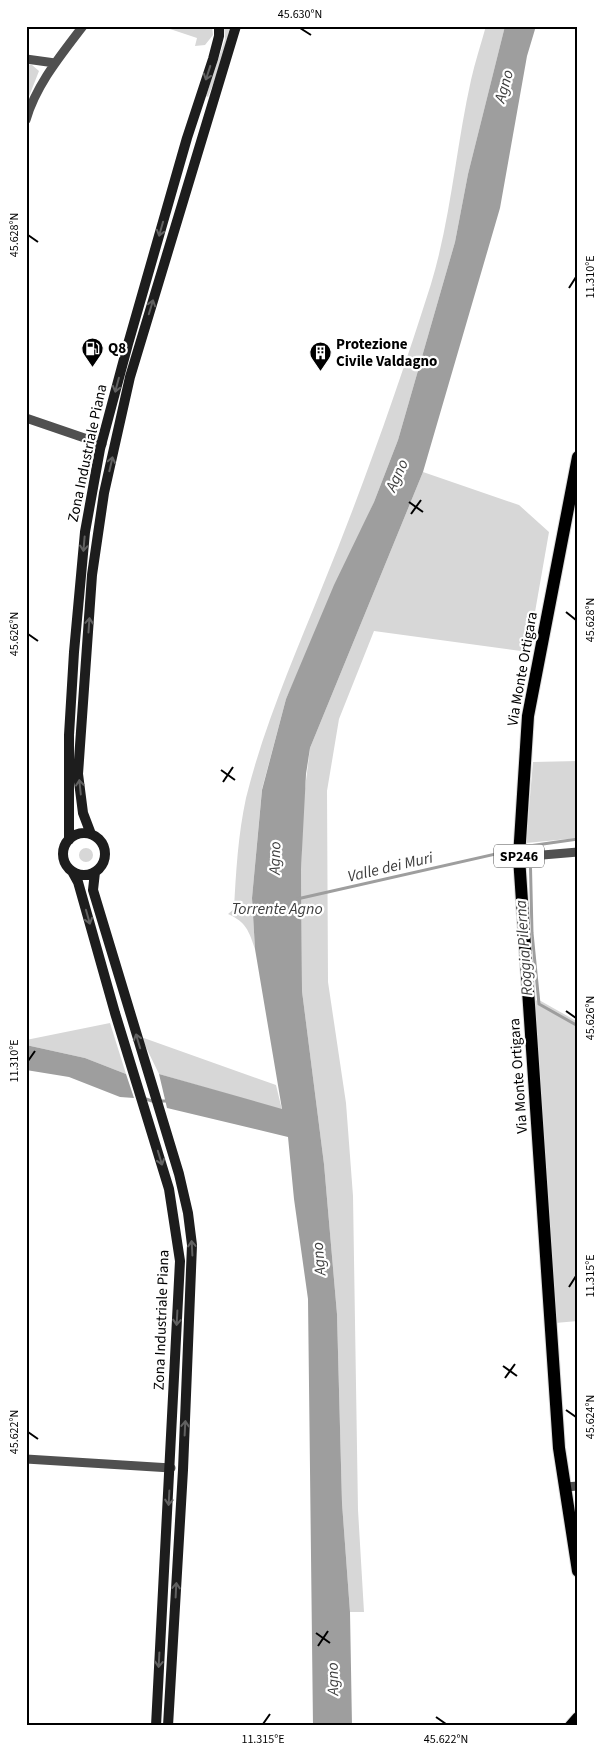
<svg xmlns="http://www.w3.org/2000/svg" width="604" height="1752" viewBox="0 0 604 1752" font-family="'Source Sans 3',sans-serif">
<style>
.green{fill:#d7d7d7}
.water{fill:#9e9e9e}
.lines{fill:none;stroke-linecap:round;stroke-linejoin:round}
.stream{stroke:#9e9e9e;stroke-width:3}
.primary-casing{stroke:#dbdbdb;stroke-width:14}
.minor{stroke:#505050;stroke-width:9}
.secondary{stroke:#1d1d1d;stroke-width:10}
.primary{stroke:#000;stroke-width:12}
.oneway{stroke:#616161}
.ticks{fill:none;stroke:#000;stroke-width:2}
.labels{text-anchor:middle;stroke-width:4.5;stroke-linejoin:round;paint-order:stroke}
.shield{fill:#fff;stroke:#4c4c4c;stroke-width:1}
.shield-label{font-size:14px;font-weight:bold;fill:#000}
.poi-label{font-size:15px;font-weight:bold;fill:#000;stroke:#fff;text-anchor:start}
.street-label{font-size:15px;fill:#000;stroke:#fff}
.water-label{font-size:16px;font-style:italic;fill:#3f3f3f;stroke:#fff}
.neatline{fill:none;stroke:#000;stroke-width:2}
.ticks-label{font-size:12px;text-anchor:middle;fill:#000}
</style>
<rect width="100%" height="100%" fill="#fff"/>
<path class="green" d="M161,26h51l1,9 -8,10 -10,1 2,-8z
M224,26h6l-6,30 -16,41 -2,-1 19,-57z
M486,26h19l-37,148 -13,68 -57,198 -24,62 -88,197 -24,90 -10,109 3,51c-6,-18 -9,-27 -27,-35l6,-5c2,-37 4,-74 12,-111 18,-73 49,-143 77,-213 40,-98 76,-200 108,-301 20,-66 25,-137 40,-204 4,-18 10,-36 15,-54z
M26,64l6,1 7,6 -13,33z
M423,472l96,33 30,27 -21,120 -154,-21 -35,88 -12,72 1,191 18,121 7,93 5,314 6,102h-14l-8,-109 -5,-189 -13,-150 -22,-173 -1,-122 2,-64 7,-57z
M578,761v77l-52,5 7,-81z
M79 855a7 7 0 1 1 14 0a7 7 0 1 1-14 0Z
M539,1000l39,22v299l-23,2 -23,-322z
M110,1023l16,51 -41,-16 -59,-13v-5z
M141,1037l135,48 6,25 -123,-36z"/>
<path class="water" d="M505,26h31l-9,30 -27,152 -77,264 -113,276 -4,26 -5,95 1,122 22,173 13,150 5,189 8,109 2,114h-39l-5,-427 -14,-100 -6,-62 -121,-29 -8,-34 123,35 -27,-160 -3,-51 10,-108 24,-91 48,-114 40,-83 24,-62 57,-198 13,-68z
M26,1045l59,13 41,16 8,24 -14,-1 -51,-20 -43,-7z"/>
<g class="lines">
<path class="stream" d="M529,846l49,-7
M530,846l2,87 7,71 39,22
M297,899l216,-49
M143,1098l9,3h16"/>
<defs>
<path id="primary" d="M578,457l-50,259 -9,141 40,591 19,123
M571,1726l7,-8"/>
</defs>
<use href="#primary" class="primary-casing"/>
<path class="minor" d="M26,59l29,4
M26,120c10,-35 35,-65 57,-94
M26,418l76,26
M519,857l59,-5
M26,1459l145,9
M565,1487l13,-1"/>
<path class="secondary" d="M63 854a21 21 0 1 1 42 0a21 21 0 1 1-42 0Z
M91,834l-8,-21 -5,-39 14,-199 12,-82 26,-116 106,-351
M69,840v-105l5,-83 11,-120 15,-83 28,-105 59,-206 26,-79 6,-23v-10
M72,871l6,11 37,131 54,176 11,72 -24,465
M95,872l-2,18 86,284 9,39 4,32 -9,225 -15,256"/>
<use href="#primary" class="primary"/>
</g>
<defs><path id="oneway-shaft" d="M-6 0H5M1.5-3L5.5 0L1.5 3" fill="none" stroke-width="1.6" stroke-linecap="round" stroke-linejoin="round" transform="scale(1.25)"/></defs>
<g class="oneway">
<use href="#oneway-shaft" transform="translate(208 73) rotate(108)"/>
<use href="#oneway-shaft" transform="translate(161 229) rotate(106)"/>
<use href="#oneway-shaft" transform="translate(151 307) rotate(-73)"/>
<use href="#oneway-shaft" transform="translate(117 385) rotate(105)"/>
<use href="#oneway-shaft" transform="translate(111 464) rotate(-77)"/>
<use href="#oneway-shaft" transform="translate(84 544) rotate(95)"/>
<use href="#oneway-shaft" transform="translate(89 625) rotate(-86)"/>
<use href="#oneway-shaft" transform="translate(80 787) rotate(-96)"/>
<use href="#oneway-shaft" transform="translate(88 917) rotate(74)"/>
<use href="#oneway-shaft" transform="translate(138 1041) rotate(-107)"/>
<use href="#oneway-shaft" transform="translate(160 1158) rotate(73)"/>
<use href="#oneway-shaft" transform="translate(192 1248) rotate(-93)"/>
<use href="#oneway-shaft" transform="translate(177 1318) rotate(93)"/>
<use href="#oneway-shaft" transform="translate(185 1428) rotate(-87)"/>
<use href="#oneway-shaft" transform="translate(169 1498) rotate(93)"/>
<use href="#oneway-shaft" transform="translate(176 1590) rotate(-87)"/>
<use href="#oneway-shaft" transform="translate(159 1660) rotate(93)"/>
</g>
<path class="ticks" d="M300,28l11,7M28,235l10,7M569,288l7,-11M409,502l14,10M411,514l10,-14M566,612l10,8M28,634l10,7M221,770l14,10M223,782l10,-15M566,1011l10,7M28,1061l7,-10M569,1287l7,-11M503,1366l14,10M505,1378l10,-14M566,1410l10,7M28,1432l10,7M316,1633l14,10M318,1646l10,-15M436,1717l10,7M263,1724l7,-10"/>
<defs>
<symbol id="fuel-pin" viewBox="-11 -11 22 30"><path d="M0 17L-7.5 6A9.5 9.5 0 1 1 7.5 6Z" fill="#000" stroke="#fff"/><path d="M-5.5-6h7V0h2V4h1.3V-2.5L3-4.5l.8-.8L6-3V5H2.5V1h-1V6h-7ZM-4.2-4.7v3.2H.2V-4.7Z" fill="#fff"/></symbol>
<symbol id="building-pin" viewBox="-11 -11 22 30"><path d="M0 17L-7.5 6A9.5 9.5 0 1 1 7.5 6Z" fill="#000" stroke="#fff"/><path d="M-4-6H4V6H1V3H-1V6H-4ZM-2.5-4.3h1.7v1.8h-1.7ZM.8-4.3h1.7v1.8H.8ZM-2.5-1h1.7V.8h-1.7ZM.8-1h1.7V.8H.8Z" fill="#fff"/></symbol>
</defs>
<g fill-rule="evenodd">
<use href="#fuel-pin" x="80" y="336" width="25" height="34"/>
<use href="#building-pin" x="308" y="340" width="25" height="34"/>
</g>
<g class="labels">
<rect class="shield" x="494" y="844.5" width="50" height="23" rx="4"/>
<g class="shield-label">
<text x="519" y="861">SP246</text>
</g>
<g class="poi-label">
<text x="336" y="349">Protezione<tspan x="336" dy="17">Civile Valdagno</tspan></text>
<text x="108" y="353">Q8</text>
</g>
<g class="street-label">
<text transform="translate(87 453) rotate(-78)" y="5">Zona Industriale Piana</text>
<text transform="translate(522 669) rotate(-80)" y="5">Via Monte Ortigara</text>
<text transform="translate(518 1076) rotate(-94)" y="5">Via Monte Ortigara</text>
<text transform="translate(161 1320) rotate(-88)" y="5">Zona Industriale Piana</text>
</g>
<g class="water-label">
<text transform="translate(503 86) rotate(-74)" y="6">Agno</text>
<text transform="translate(396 475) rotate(-66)" y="6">Agno</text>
<text transform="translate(274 858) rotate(-89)" y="6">Agno</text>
<text transform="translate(390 866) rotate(-13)" y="6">Valle dei Muri</text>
<text x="277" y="914">Torrente Agno</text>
<text transform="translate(523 948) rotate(-94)" y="6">Roggia Pilerna</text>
<text transform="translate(318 1259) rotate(-95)" y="6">Agno</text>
<text transform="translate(332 1679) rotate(-91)" y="6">Agno</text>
</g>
</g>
<rect width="604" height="1752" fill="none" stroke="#ffffff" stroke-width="55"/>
<rect x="28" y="28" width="548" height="1696" class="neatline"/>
<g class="ticks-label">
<text x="300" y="18">45.630°N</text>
<text transform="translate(14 235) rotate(-90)" y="4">45.628°N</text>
<text transform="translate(590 277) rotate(-90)" y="4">11.310°E</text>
<text transform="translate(590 620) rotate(-90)" y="4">45.628°N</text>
<text transform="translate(14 634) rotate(-90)" y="4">45.626°N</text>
<text transform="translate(590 1018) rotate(-90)" y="4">45.626°N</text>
<text transform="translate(14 1061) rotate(-90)" y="4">11.310°E</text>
<text transform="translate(590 1276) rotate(-90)" y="4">11.315°E</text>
<text transform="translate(590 1417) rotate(-90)" y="4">45.624°N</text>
<text transform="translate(14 1432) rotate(-90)" y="4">45.622°N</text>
<text x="263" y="1743">11.315°E</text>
<text x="446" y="1743">45.622°N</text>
</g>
</svg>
